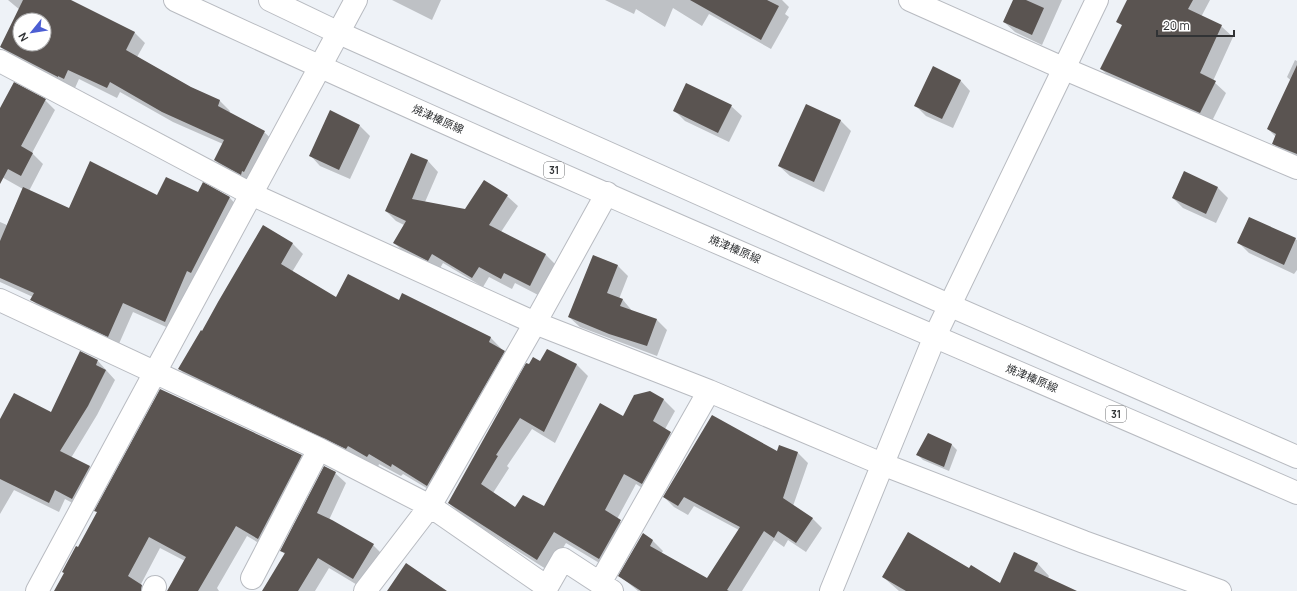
<svg xmlns="http://www.w3.org/2000/svg" width="1297" height="591" viewBox="0 0 1297 591" font-family="Manrope,'Noto Sans JP',sans-serif">
<style>
.shadow{fill:#0003;fill-rule:evenodd}
.building{fill:#5a5451;fill-rule:evenodd}
.lines{fill:none;stroke-linecap:round;stroke-linejoin:round}
.minor-casing{stroke:#b8bbc1;stroke-width:24}
.major-casing{stroke:#b8bbc1;stroke-width:24}
.minor{stroke:#fff;stroke-width:22}
.major{stroke:#fff;stroke-width:22}
.labels{text-anchor:middle;stroke-width:4;stroke-linejoin:round;paint-order:stroke}
.shield{fill:#fff;stroke:#6f7072;stroke-width:1}
.shield-label{font-size:10px;font-weight:bold;fill:#313335}
.street-label{font-size:11px;fill:#313335;stroke:#fff}
</style>
<rect width="100%" height="100%" fill="#eef2f7"/>
<path class="shadow" d="M8,0h61l65,32 11,11 -8,14 53,30 30,14 10,10 -1,2 35,19 11,10 -24,42 -26,-14 -10,-10 8,-16 -50,-22 -53,-30 -3,6 -38,-19 -4,9 -63,-31 -11,-10 19,-37zM20,20h24v24h-24z
M392,0h49l-9,20z
M605,0h177l7,7 -4,7 4,3 -18,32 -62,-35 -7,12 -29,-18 -8,19 -29,-18 -2,5z
M1014,0h48l-20,45 -27,-13 -11,-10z
M1130,0h80l-9,17 20,9 12,11 -20,44 13,12 -15,30 -98,-43 -12,-11 22,-43 -3,-3z
M1295,60l2,1v25l-10,-9z
M960,80l10,11 -17,37 -27,-12 -10,-10z
M45,100l10,10 -23,43 11,11 -14,27 40,18 88,-13 41,-3 5,-9 27,14 9,10 -64,123 -42,-19 -15,34 -76,-36 -10,-10 1,-3 -33,-15v-60l7,3 16,-36 -23,-13v-66z
M731,106l11,10 -13,26 -44,-21 -11,-11z
M806,106l35,15 10,10 -27,61 -34,-16 -11,-10z
M1297,106v54l-14,-6 -10,-11 3,-6 -8,-8z
M360,126l10,10 -20,43 -30,-13 -10,-11z
M411,154l17,7 10,11 -13,30 40,8 42,-14 11,10 -17,26 45,23 10,10 -16,31 -25,-13 -3,6 -23,-12 -6,10 -40,-24 -4,7 -34,-17 -11,-10 10,-18 -8,-4 -10,-10z
M1218,188l10,10 -12,25 -33,-15 -10,-10z
M1250,218l47,22v30l-3,4 -45,-21 -10,-10z
M263,227l30,17 10,10 -11,18 44,27 63,2 92,37 23,24 -76,133 -35,-21 -2,2 -22,-12 -1,3 -20,-11 -1,3 -167,-80 -11,-10 24,-36z
M594,257l24,9 10,10 -9,23 4,1 10,12 24,8 10,10 -10,26 -77,-29 -11,-10z
M547,350l30,15 11,11 -33,67 -23,-14 -25,37 2,2 -16,25 23,15 29,-1 79,-90 26,-25 14,8 11,11 -10,18 17,15 -29,51 -17,-11 -19,35 15,13 -21,38 -45,-27 -17,28 -89,-57 -11,-11 78,-139 14,-1z
M98,361l17,19 -18,35 -26,43 19,9 9,9 -17,32 -17,-9 -6,13 -45,-22 -14,24v-93l52,-8z
M928,434l24,11 5,5 -8,21 -26,-11 -5,-5z
M779,447l19,6 10,10 -15,43 19,12 10,10 -16,24 -18,-12 -4,7 -10,-7 -32,51h-104l-18,-15 23,-41 10,6 10,10 -2,3 46,26 32,-50 -45,-24 -6,9 -14,-8 -10,-10 113,-44z
M301,456l11,10 -43,83 -22,-13 -30,52 2,3h-51l17,-30 -25,-13 -20,38 5,5h-90l24,-43z
M335,473l11,10 -17,37 44,25 11,11 -20,33 -35,-21 -14,23h-52l23,-36 -5,-4z
M1015,554l23,10 11,12 -1,2 18,13h-167l-16,-14 87,-8 31,15z"/>
<path class="building" d="M23,0h48l64,32 -9,18 65,37 29,13 -2,6 47,25 -21,41 -2,-1 -1,4 -27,-15 10,-20 -62,-28 -52,-30 -3,6 -39,-18 -4,9 -6,-3v1l-58,-30zM20,20h24v24h-24z
M690,0h77l12,6 -18,34z
M1013,0h13l18,8 -12,27 -29,-13z
M1127,0h66l-5,9 34,16 -22,48 16,8 -16,32 -100,-44 22,-44 -6,-3z
M1297,65v89l-25,-10 4,-10 -9,-5z
M933,66l28,14 -19,39 -28,-13z
M14,82l32,17 -25,47 12,7 -12,23 -13,-7 -8,15v-76z
M686,83l46,22 -14,28 -45,-22z
M806,104l35,16 -27,62 -36,-16z
M330,110l30,15 -21,45 -30,-14z
M411,153l17,7 -16,39 53,10 19,-29 24,15 -19,30 57,29 -16,32 -26,-13 -3,6 -22,-12 -7,11 -40,-24 -4,7 -35,-18 13,-22 -21,-10z
M90,161l67,34 9,-18 32,15 5,-10 27,15 -39,76 -4,-2 -22,51 -42,-19 -15,34 -78,-37 4,-7 -34,-15v-37l23,-54 46,21z
M1184,171l34,16 -12,27 -34,-16z
M1249,217l47,21 -12,27 -47,-22z
M263,225l30,18 -12,21 55,33 12,-23 51,26 3,-7 89,44 -2,5 16,9 -78,135 -35,-22 -1,3 -22,-13 -2,3 -19,-11 -2,3 -168,-80 23,-39 1,1 16,-29z
M593,255l25,10 -11,28 16,6 -3,7 37,13 -10,27 -38,-12 -41,-17z
M547,349l30,15 -33,68 -24,-14 -24,37 2,1 -17,28 34,23 8,-12 21,11 56,-103 23,13 11,-21 16,-4 14,8 -11,22 18,11 -29,52 -18,-10 -19,36 16,10 -22,39 -45,-27 -17,28 -89,-57 78,-140 3,1 4,-7 7,4z
M80,351l18,9 -2,5 10,5 -18,36 -28,45 30,15 -18,33 -17,-9 -6,13 -49,-24v-60l14,-26 37,19z
M160,389l142,66 -44,84 -22,-13 -38,65h-31l19,-34 -37,-20 -21,39 14,9 -1,6h-87l10,-18 -2,-1 14,-26 2,1 19,-35 -3,-1z
M712,415l65,36 2,-6 19,7 -15,46 30,20 -17,25 -18,-12 -4,7 -10,-7 -37,59 2,1h-88l-23,-15 25,-43 10,7 -3,6 57,32 33,-51 -56,-30 -6,9 -15,-9z
M928,433l24,11 -8,23 -28,-12z
M324,466l12,6 -19,41 15,7 42,24 -21,35 -35,-21 -20,33h-36l23,-38 -5,-2z
M908,532l61,36 2,-3 29,18 14,-31 24,11 -4,8 43,20h-171l-24,-14z
M406,563l41,28h-60z"/>
<g class="lines">
<defs>
<path id="minor" d="M910,0l155,69 232,99
M0,61l251,133 284,129 174,68 173,73 202,78 136,49
M0,300l319,149 111,57 117,81 16,-28 49,32
M252,578l67,-129
M600,583l109,-192
M37,591l319,-591
M153,591l2,-4
M365,591l65,-85 105,-183 72,-130
M831,591l104,-255 162,-336"/>
<path id="major" d="M175,0c370,172 747,330 1122,493
M270,0l69,33 612,273 346,151"/>
</defs>
<use href="#minor" class="minor-casing"/>
<use href="#major" class="major-casing"/>
<use href="#minor" class="minor"/>
<use href="#major" class="major"/>
</g>
<g class="labels">
<g class="shield">
<rect x="544" y="162" width="20" height="16" rx="3"/>
<rect x="1106" y="406" width="20" height="16" rx="3"/>
</g>
<g class="shield-label">
<text x="554" y="174">31</text>
<text x="1116" y="418">31</text>
</g>
<g class="street-label">
<text transform="translate(438 119) rotate(24)" y="4">焼津榛原線</text>
<text transform="translate(735 249) rotate(23)" y="4">焼津榛原線</text>
<text transform="translate(1032 378) rotate(23)" y="4">焼津榛原線</text>
</g>
</g>
<g transform="translate(32 32) rotate(240)"><circle r="19" fill="#ffffff" stroke="#adadae"/>
<path d="M0-3L7 15L0 10L-7 15Z" fill="#4c5ed3"/>
<text y="-6" font-size="11" font-weight="bold" text-anchor="middle" fill="#313335">N</text>
</g>
<path d="M1157 30v6h77v-6" fill="none" stroke="#313335" stroke-width="2"/>
<text x="1163" y="30" font-size="12" fill="#313335" stroke="#ffffff" stroke-width="3" paint-order="stroke">20 m</text>
</svg>
